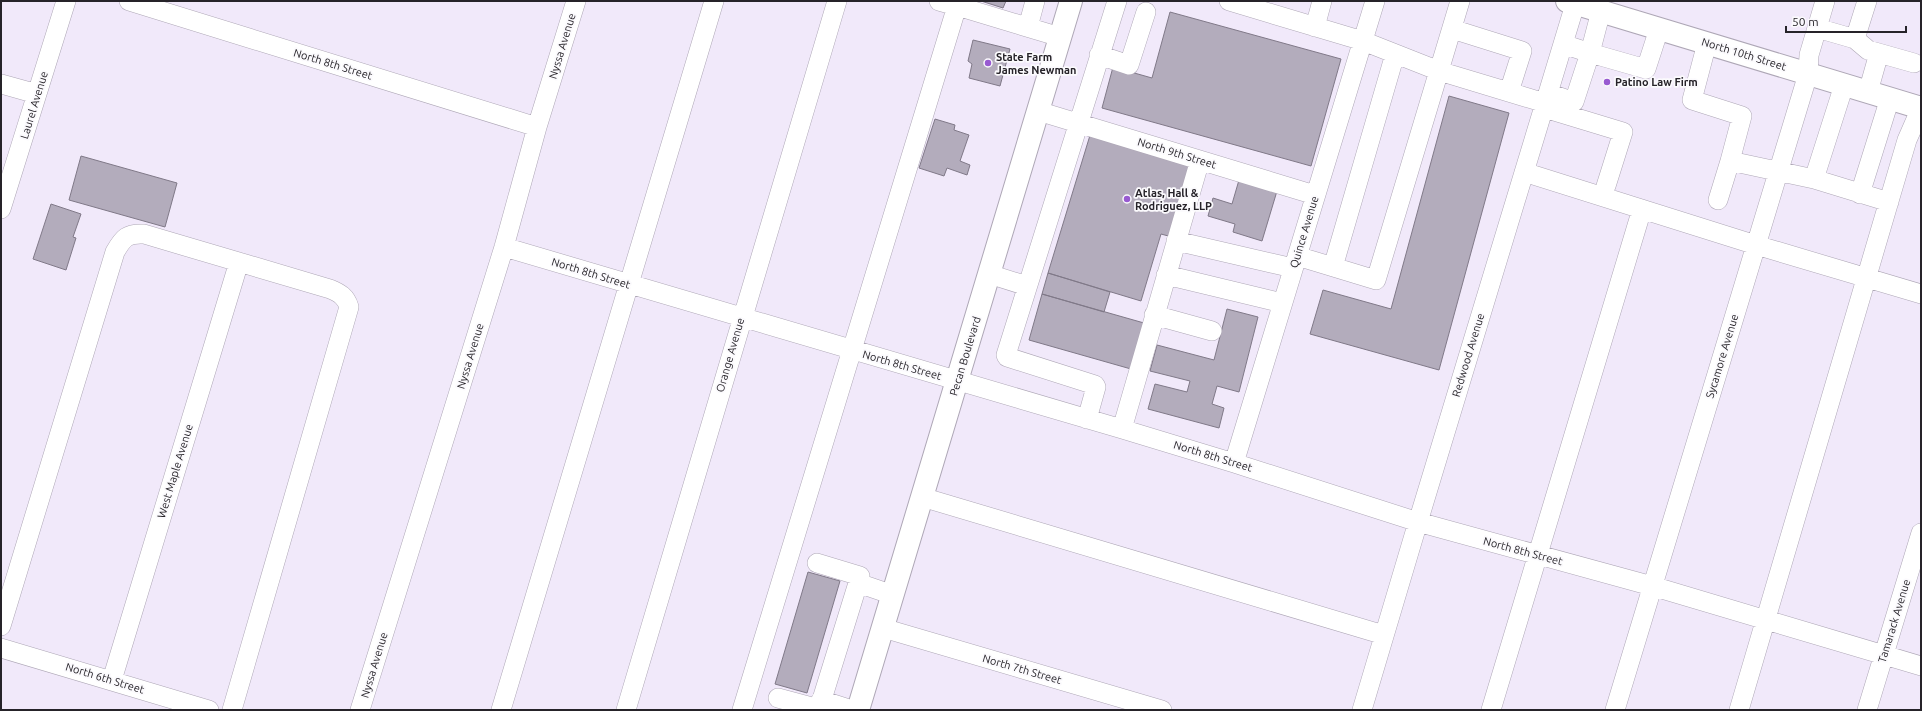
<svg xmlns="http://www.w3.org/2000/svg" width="1922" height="711" viewBox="0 0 1922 711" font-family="Ubuntu,sans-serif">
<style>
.building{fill:#b3acbc;stroke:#807988}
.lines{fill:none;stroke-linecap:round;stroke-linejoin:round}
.minor-casing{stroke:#aea7b6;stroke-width:20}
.major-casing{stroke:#aea7b6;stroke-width:24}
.minor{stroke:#fff;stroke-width:19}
.major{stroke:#fff;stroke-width:22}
.poi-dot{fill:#985ad1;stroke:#fbfafd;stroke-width:1.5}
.labels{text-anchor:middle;stroke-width:3.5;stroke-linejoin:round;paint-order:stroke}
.street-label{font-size:11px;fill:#262329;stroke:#fbfafd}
.poi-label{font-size:11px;font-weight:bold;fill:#262329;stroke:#fbfafd;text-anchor:start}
</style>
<rect width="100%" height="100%" fill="#f1e9fa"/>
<path class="building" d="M981,1h25l-3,7z
M1170,12l171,47 -30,107 -209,-58 11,-41 39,11z
M973,40l37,9 -10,37 -31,-8 3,-14 -4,-3z
M1449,96l60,17 -70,257 -129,-36 13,-44 68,19z
M935,119l20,6 -1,5 15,5 -9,26 10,4 -3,10 -20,-7 -3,8 -25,-8z
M1091,132l103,32 -22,73 -11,-3 -20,67 -93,-28z
M81,156l96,27 -12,44 -96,-27z
M1239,180l38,11 -15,50 -29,-9 2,-8 -27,-8 5,-18 19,6z
M51,204l30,10 -8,23 3,1 -10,32 -33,-11z
M1048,273l62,19 -6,20 -62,-18z
M1042,294l102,29 -13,46 -102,-29z
M1227,309l31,8 -19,75 -22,-6 -5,18 12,4 -5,20 -71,-19 7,-25 32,8 3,-11 -40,-10 7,-26 57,15z
M808,572l32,9 -33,112 -32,-9z"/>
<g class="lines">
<defs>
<path id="minor" d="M129,1l408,126
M939,1l18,5 1,-5
M1229,1l134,40 76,30 106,32
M1028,27l7,-26
M1315,27l7,-26
M1817,28l38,11 12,-38
M1452,29l70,22 -13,41
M1855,39l13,11 46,13
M1707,43l-15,57 50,16 -12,45 84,18 75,23
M1563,44l27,9 11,-42
M1099,55l30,10 17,-53
M1,84l36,10
M1868,92l11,-39
M1548,93l26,9 16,-49 56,16 13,-40
M1544,108l79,24 -17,54
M1038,111l277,84
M1524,172l232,73 165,49
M1814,179l30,-94
M1860,194l30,-96
M1718,200l12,-39
M1,209l65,-208
M1176,241l117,27
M504,247l618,182 112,34 184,59 234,64 269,80
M1297,256l79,24 84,-279
M1333,267l62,-213
M989,274l38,12
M1166,275l116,28
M1154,315l58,16
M1087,419l9,-32 -1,-2 -88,-28 -1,-2 111,-354
M1122,429l78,-269
M1234,463l141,-462
M922,497l462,138
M858,583l35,12
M1,626l114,-374c8,-14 12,-19 29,-18l186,55c10,4 16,8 19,18l-117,403
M883,628l279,82
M1,648l208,62
M112,680l127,-418
M778,698l41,11 39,-126 2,-7 -43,-13
M821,700l31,10
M360,710l144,-463 33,-120 39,-126
M501,710l213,-709
M626,710l211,-709
M742,710l215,-704 103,31
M1362,710l56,-188 158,-521
M1491,710l151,-501
M1615,710l193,-636 1,-19 16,-54
M1739,710l168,-570 14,-32
M1867,710l54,-177"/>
<path id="major" d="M1567,1l354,107
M858,710l213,-709"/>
</defs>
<use href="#minor" class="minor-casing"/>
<use href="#major" class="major-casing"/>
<use href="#minor" class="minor"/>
<use href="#major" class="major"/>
</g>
<g class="poi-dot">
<circle cx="988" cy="63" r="4"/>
<circle cx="1607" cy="82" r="4"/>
<circle cx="1127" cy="199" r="4"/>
</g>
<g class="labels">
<g class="street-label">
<text transform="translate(562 46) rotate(-73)" y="4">Nyssa Avenue</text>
<text transform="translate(1744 54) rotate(17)" y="4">North 10th Street</text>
<text transform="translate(333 64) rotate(17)" y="4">North 8th Street</text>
<text transform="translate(34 105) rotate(-73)" y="4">Laurel Avenue</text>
<text transform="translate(1177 153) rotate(17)" y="4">North 9th Street</text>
<text transform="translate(1304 232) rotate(-73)" y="4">Quince Avenue</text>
<text transform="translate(591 273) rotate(17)" y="4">North 8th Street</text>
<text transform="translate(730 355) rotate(-74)" y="4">Orange Avenue</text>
<text transform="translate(1468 355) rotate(-73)" y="4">Redwood Avenue</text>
<text transform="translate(470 356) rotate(-73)" y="4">Nyssa Avenue</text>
<text transform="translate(965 356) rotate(-73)" y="4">Pecan Boulevard</text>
<text transform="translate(1722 356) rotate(-73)" y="4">Sycamore Avenue</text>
<text transform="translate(902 365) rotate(16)" y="4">North 8th Street</text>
<text transform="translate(1213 456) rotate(17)" y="4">North 8th Street</text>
<text transform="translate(175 471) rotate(-73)" y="4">West Maple Avenue</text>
<text transform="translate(1523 551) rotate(15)" y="4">North 8th Street</text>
<text transform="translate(1894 621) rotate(-73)" y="4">Tamarack Avenue</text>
<text transform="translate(374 665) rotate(-73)" y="4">Nyssa Avenue</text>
<text transform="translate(1022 669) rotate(16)" y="4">North 7th Street</text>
<text transform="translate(105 678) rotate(17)" y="4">North 6th Street</text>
</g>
<g class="poi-label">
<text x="996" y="61">State Farm<tspan x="996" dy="13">James Newman</tspan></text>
<text x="1615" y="86">Patino Law Firm</text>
<text x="1135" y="197">Atlas, Hall &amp;<tspan x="1135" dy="13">Rodriguez, LLP</tspan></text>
</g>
</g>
<rect width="1922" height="711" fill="none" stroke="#262329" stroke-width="4"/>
<path d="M1786 26v6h120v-6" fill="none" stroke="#262329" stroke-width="2"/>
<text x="1792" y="26" font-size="12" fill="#262329" stroke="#fbfafd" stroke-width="3" paint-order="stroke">50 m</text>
</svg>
